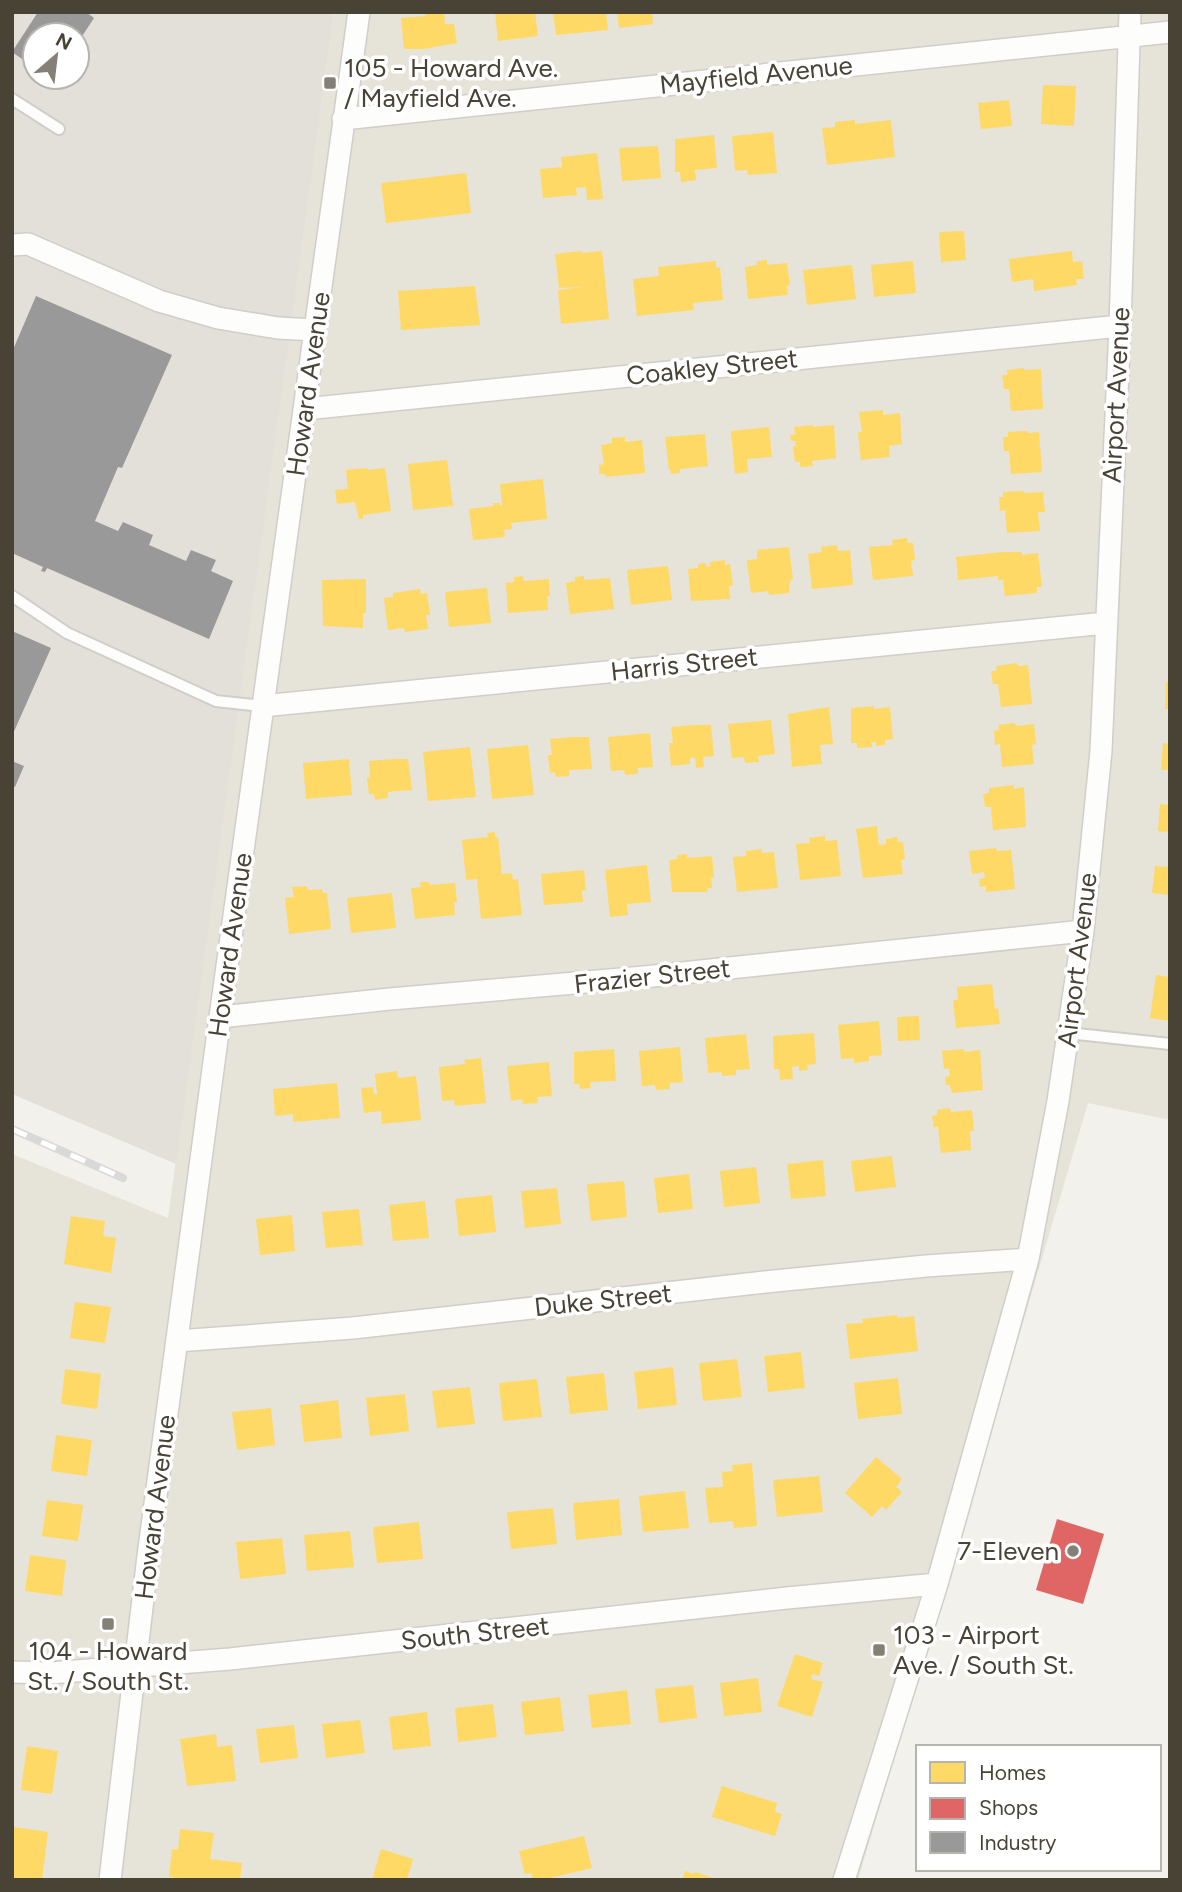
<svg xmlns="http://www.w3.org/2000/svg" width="1182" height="1892" viewBox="0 0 1182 1892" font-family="Figtree,sans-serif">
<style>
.residential{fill:#e6e3d8}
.industrial{fill:#e2e0d9;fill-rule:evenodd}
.homes{fill:#ffd966}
.shops{fill:#e06666}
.industry{fill:#999}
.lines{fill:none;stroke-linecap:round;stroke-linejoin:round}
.service-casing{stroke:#d0cec8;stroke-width:14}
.minor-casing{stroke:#d0cec8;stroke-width:24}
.service{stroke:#fdfdfc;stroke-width:10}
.minor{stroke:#fdfdfc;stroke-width:21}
.rail-casing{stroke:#d9d9d8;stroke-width:8}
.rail{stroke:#fff;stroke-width:5;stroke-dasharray:16;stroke-linecap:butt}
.poi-dot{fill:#848075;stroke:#fff;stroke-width:2.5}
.labels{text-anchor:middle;stroke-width:7;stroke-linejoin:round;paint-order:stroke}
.poi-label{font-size:26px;fill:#494336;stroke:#fff;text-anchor:start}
.street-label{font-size:26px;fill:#494336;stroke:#fff}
</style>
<rect width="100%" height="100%" fill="#f2f1eb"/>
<path class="residential" d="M334,12h836v1108l-82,-17 -230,777h-846v-726l156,64z"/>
<path class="industrial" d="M12,12h322l-158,1152 -164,-70zM35,35h42v42h-42z"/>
<path class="homes" d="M425,12h19l1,12h9l3,19 -34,6h-19l-3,-31 25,-2z
M495,12h40l3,24 -40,5z
M553,12h53l2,18 -52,5z
M617,12h35l1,12 -34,4z
M1043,85l33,1 -2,40 -33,-2z
M1009,100l3,26 -31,3 -3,-26z
M855,120v4l36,-4 4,37 -68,8 -5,-37 13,-1v-5z
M773,132l4,41 -29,2 -1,-5 -12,1 -3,-35z
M714,135l3,33 -22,2 1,10 -15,2 -1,-10h-5v-33z
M658,146l3,32 -39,3 -3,-33z
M597,153l6,46 -16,1 -1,-13 -10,1 1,7 -34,3 -3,-29 22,-2 -1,-10z
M466,173l5,40 -85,10 -5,-40z
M964,231l2,29 -25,2 -2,-30z
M582,251v2l20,-2 7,68 -48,5 -3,-34 25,-3 -24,1 -4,-34z
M1072,251l1,11 9,-1 2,18h-8l1,6 -43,6 -1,-12 -21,3 -3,-23z
M767,260v5l20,-2 3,22 -3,1 1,9 -40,4 -3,-32 12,-2v-4z
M716,261v7l4,-1 3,33 -30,3 1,7 -57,6 -4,-37 26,-3 -1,-9z
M913,261l3,32 -42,4 -3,-32z
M852,265l4,34 -49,6 -4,-35z
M475,286l5,39 -79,5 -3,-39z
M1024,368v2l17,-1 2,40 -32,2 -2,-22h-5l-2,-14h5v-5z
M883,410v5l17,-2 2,31 -13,2 1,11 -29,3 -3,-28h4l-3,-20z
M813,425v2l21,-2 2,33 -24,3 1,5 -13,1v-5h-5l-2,-16h3l-1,-5h-4l-1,-6h5l-1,-8z
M769,427l3,30 -25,2 1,13 -13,2 -4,-43z
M1028,431v2l11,-1 3,40 -31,2 -2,-23h-5l-1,-14h5v-5z
M705,434l3,32 -28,3v4l-9,1 -1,-5 -1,1 -4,-33z
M625,437v5l17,-2 3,33 -40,4v-3h-6v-9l5,-1 -3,-19 11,-2v-5z
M447,460l6,46 -40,4 -5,-46z
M367,468l1,2 17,-2 6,43 -28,4v4h-4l-4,-17 -18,2 -2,-14 13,-1 -2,-19z
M543,479l4,40 -36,4 1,6 -8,1 1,7 -32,3 -4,-31 24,-3v-3h7v3l2,-1 -2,-21z
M1023,491l1,2 19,-1 2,20h-7l2,19 -33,2 -2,-23 -5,1 -1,-14h4v-5z
M907,538l1,5h5l2,17 -4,1 2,15 -40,4 -4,-33 24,-2 -1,-5z
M837,545l1,6 12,-1 3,35 -41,4 -4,-35 14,-2 -1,-5z
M789,547l4,32 -3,1 -1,13 -20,2 -1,-4 -17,2 -4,-33 10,-1v-9z
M1002,552h20v3l16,-2 4,34h-5v6l-32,3 -2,-16h-5v-4l-40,4 -2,-23z
M725,560v5l5,-1 3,21 -4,1 1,13 -39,2 -3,-32 10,-1v-4l8,-1v4l4,-1v-4z
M668,566l4,34 -41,5 -4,-35z
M523,576l1,5 25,-2 1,17h-3l1,14 -40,3 -2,-30 8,-1v-5z
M584,576v4l26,-2 4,31 -44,5 -4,-31 9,-2v-4z
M366,579v34h-3v15l-40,-2 -1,-46z
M487,588l4,35 -42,4 -4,-35z
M420,589l1,5 6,-1 3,22h-4l2,14 -23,3 -1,-4 -16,2 -4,-32 9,-1v-4z
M1017,663l1,3 10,-1 4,39 -31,3 -3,-23h-5l-2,-13h6l-1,-5z
M1166,682h4v27h-5z
M874,706v3l16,-2 3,32 -8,1v5l-9,1v-4h-5l1,5 -15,1v-5h-6v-35z
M829,707l4,37 -13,1 2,19 -30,3 -4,-53z
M771,720l4,34 -17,2 1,6 -14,1 -1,-6 -12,1 -4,-34z
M1015,723l1,3 18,-2 2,20 -4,1 2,19 -32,3 -2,-23 -5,1 -1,-14 5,-1 -1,-5z
M694,725h17l3,31 -11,1 1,10 -8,1 -1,-10h-5v6l-19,2 -2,-23h4l-2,-16z
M650,733l3,34 -15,1v6l-13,1 -1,-5 -13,1 -3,-34z
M573,737h16l3,32 -23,1v6l-13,1 -1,-5 -5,1 -2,-18h4l-2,-16z
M1163,743l7,1v26h-9z
M528,745l6,50 -42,4 -5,-50z
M470,747l6,50 -48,4 -5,-49z
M349,759l3,36 -46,4 -3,-36z
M393,759h15l4,31 -24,2v6l-13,2 -1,-6h-5l-2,-16h3l-1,-17z
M1014,785v4l10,-2 2,40 -33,3 -2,-23h-6l-2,-13 6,-1v-5z
M1160,804l10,1v27l-12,-1z
M877,826l2,19 7,-1v-5l11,-2 1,5h5l2,17 -4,1 2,14 -40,4 -7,-49z
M495,832v5h3l4,37 10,-1 1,7 5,-1 4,36 -41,4 -4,-40 -11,1 -4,-40 26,-3 -1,-4z
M825,836v5l12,-1 4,36 -41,4 -4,-36 14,-1 -1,-5z
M996,848l1,3 14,-1 4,39 -29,3v-6l-6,1 -1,-8 6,-1 -1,-6 -12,2 -3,-23z
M762,849v4l12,-1 4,36 -41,4 -4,-35 13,-1v-5z
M687,854v4l25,-2 2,21 -3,1 1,10h-5l1,4h-36l-3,-32 9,-1 -1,-4z
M647,865l4,37 -24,2 1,11 -18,2 -5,-47z
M1155,866l15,1v28l-18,-2z
M584,870l2,20 -4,1 1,11 -39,3 -3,-31z
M420,882h9v3l26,-2 2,19h-3l1,13 -40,4 -4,-31 10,-1z
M307,886l1,4 14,-1 1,4h4l4,36 -42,5 -4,-36 9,-1 -2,-10z
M392,893l4,35 -45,5 -4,-35z
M1156,975l14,2v44l-20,-3z
M992,984l3,25 3,-1 2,16 -44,4 -3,-28h5l-1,-13z
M919,1016l1,24 -22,1 -1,-24z
M879,1021l3,34 -13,1v5l-15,2v-5l-13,1 -3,-34z
M814,1033l2,31 -9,1 1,5 -9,1v-5l-7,1 1,12 -13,1 -1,-11h-5l-1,-33z
M746,1034l4,35 -14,1v5l-14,1 -1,-4 -13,1 -3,-35z
M680,1047l3,35 -13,1v6l-14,1 -1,-5 -13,1 -3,-35z
M614,1049l2,32 -26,1 1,6 -11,1 -1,-5h-5v-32z
M964,1049v3l16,-2 3,40 -31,3 -2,-8h-4l-1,-8 5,-1 -1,-8 -5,1 -2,-18z
M481,1058l5,45 -31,3 -1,-6 -12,1 -3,-34 26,-3 -1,-4z
M549,1062l3,34 -15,1 1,6 -15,1 -1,-5 -11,2 -4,-35z
M397,1071l1,7 18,-2 5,44 -39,4 -1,-13 -17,2 -3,-25 12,-1 1,7h3l-2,-20z
M337,1083l3,35 -47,4v-8l-18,2 -2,-27z
M950,1108l1,4 21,-2 2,21h-4l1,19 -30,3 -3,-26h-4l-2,-11 5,-1v-5z
M892,1156l4,31 -41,5 -4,-31z
M823,1160l3,36 -35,3 -4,-35z
M756,1167l4,36 -36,4 -4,-36z
M689,1174l4,35 -35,4 -4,-35z
M624,1181l3,36 -36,4 -4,-37z
M557,1188l4,36 -36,4 -4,-37z
M492,1195l4,37 -37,4 -4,-37z
M425,1201l4,37 -36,3 -4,-36z
M359,1209l4,36 -37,3 -4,-36z
M292,1215l3,36 -35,4 -4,-36z
M71,1216l34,5 -2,15 13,2 -5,35 -47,-9z
M75,1302l36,5 -6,36 -35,-5z
M897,1315l1,3 16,-2 4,35 -68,8 -4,-35 17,-1 -1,-4z
M801,1352l4,36 -37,4 -4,-36z
M737,1359l5,38 -39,4 -4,-38z
M673,1367l4,38 -39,4 -4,-37z
M65,1369l36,5 -4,35 -36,-5z
M604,1373l4,37 -38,4 -4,-37z
M898,1378l4,36 -44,5 -4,-36z
M537,1379l5,38 -39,4 -4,-38z
M470,1387l5,37 -38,4 -5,-37z
M405,1394l4,37 -39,5 -4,-38z
M338,1400l4,38 -38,4 -4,-37z
M271,1408l4,37 -38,5 -5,-38z
M56,1435l36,5 -5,36 -36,-5z
M876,1457l26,22 -6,8 6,5 -16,18 -4,-4 -10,11 -27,-24z
M752,1463l5,63 -23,2 -1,-7 -24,2 -4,-35 18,-1 -1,-15 11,-1 -1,-6z
M819,1476l4,36 -46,5 -4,-37z
M685,1491l4,37 -46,4 -4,-36z
M619,1499l3,36 -46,5 -3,-37z
M47,1500l36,5 -5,36 -36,-5z
M553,1508l4,36 -46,5 -4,-37z
M419,1522l4,37 -46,4 -4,-36z
M350,1531l4,36 -47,4 -3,-36z
M282,1538l4,36 -46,5 -4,-37z
M30,1555l36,5 -4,36 -37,-5z
M795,1654l28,9 -4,13 -7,-2 -1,5 12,3 -11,35 -35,-11z
M758,1678l4,34 -38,4 -4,-33z
M693,1685l4,33 -38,5 -4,-34z
M627,1690l4,34 -39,4 -4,-33z
M560,1697l4,34 -39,4 -4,-33z
M493,1704l4,33 -39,5 -3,-34z
M427,1712l4,34 -38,4 -4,-33z
M360,1720l5,33 -39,5 -4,-34z
M294,1725l4,33 -38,5 -4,-34z
M216,1734l1,13 15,-2 4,36 -49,5 -7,-47z
M27,1746l31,5 -6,43 -31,-4z
M722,1786l55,17 -2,9 7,2 -7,22 -63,-19z
M14,1827l34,5 -6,48 -30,-1z
M180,1829l34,4 -4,26 32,4 -2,17h-66v-3h-5l3,-28 6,1z
M584,1836l8,32 -50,12h-9l-2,-7 -6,1 -6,-23z
M381,1849l32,10 -6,21h-35z
M685,1871l9,3 1,-2 24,8h-37z"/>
<path class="shops" d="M1057,1519l47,15 -21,70 -47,-14z"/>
<path class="industry" d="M38,12h48l8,6 -17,26v-9h-42v33l-23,-16z
M36,296l136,59 -50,113 -4,-1 -23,54 23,10 5,-9 30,13 -4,10 37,16 5,-11 25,10 -5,11 22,10 -24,58 -162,-71 -2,4 -4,-1 2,-4 -31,-14v-201z
M12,631l39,17 -39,88z
M12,761l12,5 -9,21 -3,-1z"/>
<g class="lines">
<defs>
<path id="service" d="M12,99l47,30
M12,596l55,37 149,68 46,5
M1068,1033l102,11"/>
<path id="minor" d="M343,119l827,-87
M12,245l16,-1 131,57 59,17 60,10 37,2
M305,409l815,-83
M262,706l844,-83
M220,1017l170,-18 254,-22 439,-46
M177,1341l176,-13 412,-46 161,-16 102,-7
M12,1672l38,1 180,-14 557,-61 150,-14
M110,1880l38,-324 72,-539 139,-1005
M844,1880l93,-296 91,-325 30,-158 25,-170 18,-180 19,-425 10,-314"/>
</defs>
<use href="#service" class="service-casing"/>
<use href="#minor" class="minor-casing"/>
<use href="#service" class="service"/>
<use href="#minor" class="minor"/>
<defs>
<path id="rail" d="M12,1129l111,49"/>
</defs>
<use href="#rail" class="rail-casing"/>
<use href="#rail" class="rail"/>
</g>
<g class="poi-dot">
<rect x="323" y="76" width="14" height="14" rx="3.5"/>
<circle cx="1073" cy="1551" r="7"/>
<rect x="101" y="1617" width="14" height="14" rx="3.5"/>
<rect x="872" y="1643" width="14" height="14" rx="3.5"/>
</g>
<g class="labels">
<g class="poi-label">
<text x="344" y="77">105 - Howard Ave.<tspan x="344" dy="30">/ Mayfield Ave.</tspan></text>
<text x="1059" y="1560" text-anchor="end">7-Eleven</text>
<text x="893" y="1644">103 - Airport<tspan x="893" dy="30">Ave. / South St.</tspan></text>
<text x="108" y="1660" text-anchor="middle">104 - Howard<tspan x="108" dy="30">St. / South St.</tspan></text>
</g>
<g class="street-label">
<text transform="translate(756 75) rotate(-6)" y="9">Mayfield Avenue</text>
<text transform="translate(712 367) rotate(-6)" y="9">Coakley Street</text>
<text transform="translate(308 384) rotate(-82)" y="9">Howard Avenue</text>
<text transform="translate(1116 395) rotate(-87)" y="9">Airport Avenue</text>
<text transform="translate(684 664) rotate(-6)" y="9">Harris Street</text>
<text transform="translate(230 945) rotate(-82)" y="9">Howard Avenue</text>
<text transform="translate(1077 960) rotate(-83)" y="9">Airport Avenue</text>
<text transform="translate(652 976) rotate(-6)" y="9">Frazier Street</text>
<text transform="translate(603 1300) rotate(-6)" y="9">Duke Street</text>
<text transform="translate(155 1507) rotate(-83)" y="9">Howard Avenue</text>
<text transform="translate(475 1633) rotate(-6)" y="9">South Street</text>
</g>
</g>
<rect width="1182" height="1892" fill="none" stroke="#494336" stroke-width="28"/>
<rect x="916" y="1745" width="245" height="126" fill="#ffffff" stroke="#b6b4af" stroke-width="2"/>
<rect x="930" y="1762" width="35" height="21" fill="#ffd966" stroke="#b6b4af" stroke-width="2"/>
<text x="979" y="1780" font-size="21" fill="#494336">Homes</text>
<rect x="930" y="1798" width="35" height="21" fill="#e06666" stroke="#b6b4af" stroke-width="2"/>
<text x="979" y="1815" font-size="21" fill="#494336">Shops</text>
<rect x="930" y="1832" width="35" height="21" fill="#999999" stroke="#b6b4af" stroke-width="2"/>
<text x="979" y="1850" font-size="21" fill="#494336">Industry</text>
<g transform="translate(56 56) rotate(28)"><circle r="33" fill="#ffffff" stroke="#b6b4af" stroke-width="2"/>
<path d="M0-5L12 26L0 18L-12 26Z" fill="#848075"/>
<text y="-10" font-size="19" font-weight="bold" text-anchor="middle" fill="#494336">N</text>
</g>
</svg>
